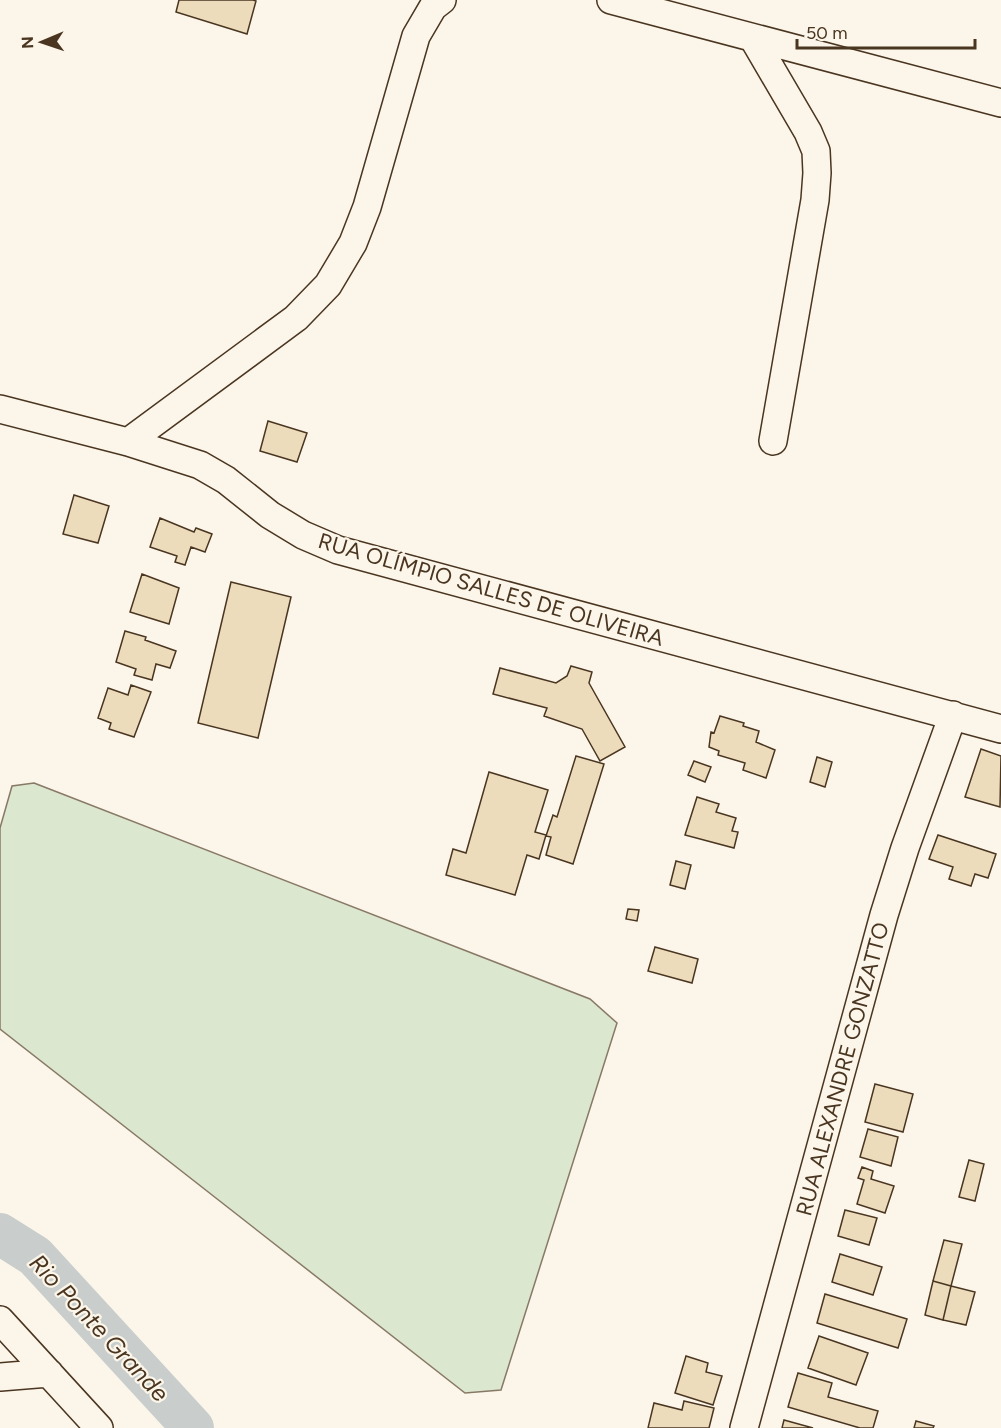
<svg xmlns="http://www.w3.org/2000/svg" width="1001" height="1428" viewBox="0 0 1001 1428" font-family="Figtree,sans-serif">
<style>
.green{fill:#dce7d0;stroke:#887966;stroke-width:1.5}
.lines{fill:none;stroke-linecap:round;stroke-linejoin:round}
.river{stroke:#c9cecd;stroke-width:42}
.building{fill:#ecdcbc;stroke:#4a3520;stroke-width:1.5}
.minor-casing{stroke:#4a3520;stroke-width:30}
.minor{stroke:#fbf6e9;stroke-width:27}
.labels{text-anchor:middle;stroke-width:4.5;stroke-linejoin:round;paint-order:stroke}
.street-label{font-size:22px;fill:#4a3520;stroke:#fbf6e9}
.water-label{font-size:24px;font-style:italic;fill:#4a3520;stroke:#fbf6e9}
</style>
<rect width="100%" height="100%" fill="#fbf6e9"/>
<path class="green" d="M34,783l556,216 27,24 -116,367 -36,3 -465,-364v-201l12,-42z"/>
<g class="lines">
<path class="river" d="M0,1234l35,22 158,172"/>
</g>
<path class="building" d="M179,0h74l3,1 -9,33 -71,-22z
M268,421l39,12 -10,29 -37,-11z
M74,495l35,11 -11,37 -35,-9z
M160,518l34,14 2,-4 16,6 -7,18 -14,-5 -6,18 -10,-3 2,-6 -27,-9z
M142,574l37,14 -10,36 -39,-12z
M231,582l60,15 -33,141 -60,-15z
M125,631l21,6 -1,3 31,11 -6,17 -14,-4 -4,16 -18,-5 2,-6 -20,-7z
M571,666l21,6 -3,11 36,64 -25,14 -18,-32 -38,-13 3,-8 -54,-14 7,-26 56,15 11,-7z
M131,685l20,7 -17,45 -25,-8 2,-6 -13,-5 10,-30 20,7z
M720,716l24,7 -1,3 16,5 -3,11 19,8 -9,28 -23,-8 2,-7 -27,-8 1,-4 -10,-4 2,-15 3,1z
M981,749l20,7 -1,51 -35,-10z
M576,756l28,8 -31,100 -27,-9 5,-18 -5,-1 7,-21 4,2z
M817,757l15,5 -7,25 -15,-5z
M694,761l17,6 -6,15 -17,-7z
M489,772l59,18 -13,42 11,3 -7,24 -12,-4 -12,40 -69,-20 7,-26 13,4z
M697,797l22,7 -3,8 20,6 -4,13 6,1 -4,16 -49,-13z
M938,835l58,19 -8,24 -13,-4 -4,12 -22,-7 4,-12 -24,-8z
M676,861l15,4 -6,24 -15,-4z
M628,909l11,1 -2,11 -11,-2z
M655,947l43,12 -6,24 -44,-12z
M875,1084l38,10 -10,38 -38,-10z
M868,1129l30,8 -7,29 -31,-9z
M969,1160l15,4 -9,37 -16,-4z
M862,1167l11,4 -2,8 23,7 -9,27 -28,-9 7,-24 -6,-2z
M845,1210l32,8 -8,27 -31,-9z
M944,1240l18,4 -11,42 -18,-5z
M840,1254l42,13 -9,28 -41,-13z
M933,1281l18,5 -8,34 -18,-5z
M951,1286l24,6 -9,33 -23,-5z
M825,1294l82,25 -9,29 -81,-25z
M819,1336l49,17 -12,32 -48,-17z
M686,1356l22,7 -2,9 16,4 -9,29 -38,-12z
M798,1373l34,10 -4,14 50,14 -5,17h-13l-72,-21z
M684,1401l30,7 -5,20h-61l6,-25 28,7z
M784,1420l29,8h-31z
M916,1421l18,5 -1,2h-19z"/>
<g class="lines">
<defs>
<path id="minor" d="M611,0l390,103
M753,38l55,94 8,19 1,22 -2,27 -42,241
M0,409l128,33 72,23 26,15 44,35 33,20 35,15 663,179
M128,442l168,-124 32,-33 25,-42 14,-36 49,-171 17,-29 9,-7
M0,1320l99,108
M0,1377l49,-4
M744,1428l140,-513 21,-67 48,-133"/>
</defs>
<use href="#minor" class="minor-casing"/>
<use href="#minor" class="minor"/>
</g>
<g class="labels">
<g class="street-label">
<text transform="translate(491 589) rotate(16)" y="8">RUA OLÍMPIO SALLES DE OLIVEIRA</text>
<text transform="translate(842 1069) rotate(-75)" y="8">RUA ALEXANDRE GONZATTO</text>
</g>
<g class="water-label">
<text transform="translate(99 1328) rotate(47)" y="8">Rio Ponte Grande</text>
</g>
</g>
<g transform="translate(42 42) rotate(268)" stroke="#fbf6e9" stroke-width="4.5" paint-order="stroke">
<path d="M0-4.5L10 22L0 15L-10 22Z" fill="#4a3520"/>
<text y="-9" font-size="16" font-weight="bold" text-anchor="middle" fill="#4a3520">N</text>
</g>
<path d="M797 39v9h178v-9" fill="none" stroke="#4a3520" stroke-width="3"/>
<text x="806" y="39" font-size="18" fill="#4a3520" stroke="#fbf6e9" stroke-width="4.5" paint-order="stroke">50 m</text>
</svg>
